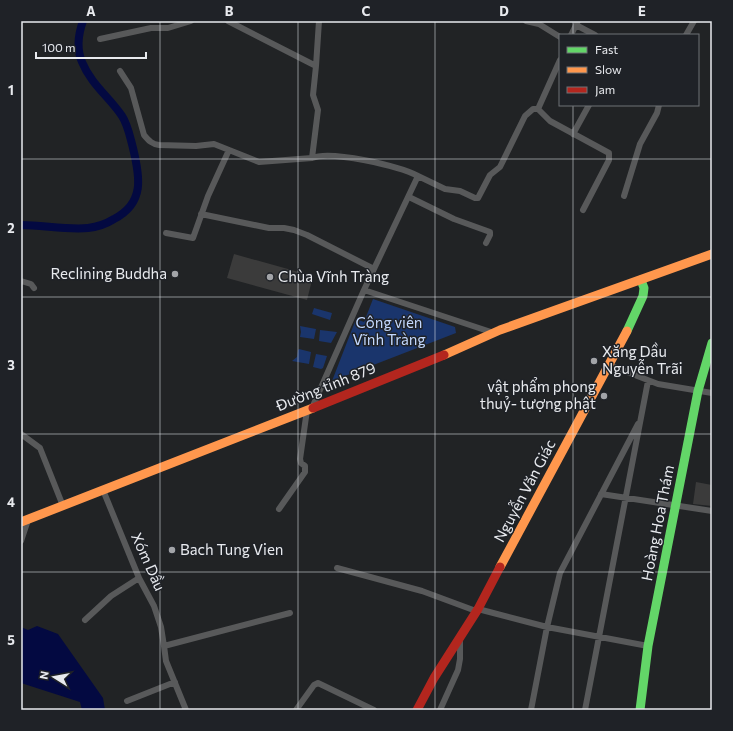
<svg xmlns="http://www.w3.org/2000/svg" width="733" height="731" viewBox="0 0 733 731" font-family="Commissioner,sans-serif">
<style>
.green{fill:#1a356c}
.water{fill:#030941}
.lines{fill:none;stroke-linecap:round;stroke-linejoin:round}
.canal{stroke:#030941;stroke-width:8}
.building{fill:#3b3b3b}
.street{stroke:#58595a;stroke-width:6}
.fast{stroke:#63d668;stroke-width:9}
.slow{stroke:#ff974d;stroke-width:9}
.jam{stroke:#b3261e;stroke-width:9}
.grid{fill:none;stroke:#e8eaee;stroke-width:1;stroke-opacity:0.55}
.poi-dot{fill:#a2a4a8;stroke:#1f2227;stroke-width:1.5}
.labels{text-anchor:middle;stroke-width:3;stroke-linejoin:round;paint-order:stroke}
.poi-label{font-size:15px;fill:#e8eaee;stroke:#1f2227;text-anchor:start}
.park-label{font-size:15px;fill:#c3d8fe;stroke:#1f2227}
.street-label{font-size:15px;fill:#e8eaee;stroke:#1f2227}
.neatline{fill:none;stroke:#e8eaee;stroke-width:1.5}
.grid-label{font-size:13px;text-anchor:middle;font-weight:bold;fill:#e8eaee}
</style>
<rect width="100%" height="100%" fill="#212325"/>
<path class="green" d="M373,299l82,28 1,6 -124,48 24,-62 8,3z
M314,308l18,5 -2,7 -18,-6z
M300,326l16,3 -2,10 -14,-2 1,-5z
M320,330l17,2 -6,11 -12,-2z
M299,349l12,3 -2,12 -17,-3 5,-4 1,-7z
M316,354l11,2 -4,12 -2,1 -8,-2z"/>
<path class="water" d="M37,626l21,8 45,64 2,12h-23l-2,-8 -59,-19v-56l7,3z"/>
<g class="lines">
<path class="canal" d="M21,225c22,0 45,5 67,3 9,-1 18,-4 26,-9 31,-16 26,-42 19,-71 -3,-11 -5,-23 -11,-32 -13,-19 -31,-32 -40,-54 -6,-14 -4,-27 1,-41"/>
</g>
<path class="building" d="M234,254l79,22 -6,24 -80,-22z
M696,482l16,3v21l-19,-2z"/>
<g class="lines">
<path class="street" d="M228,21l88,45 -3,29 5,15 -6,48
M526,21l13,3 21,13
M576,25l19,10
M571,35l7,-14
M686,35l8,-14
M100,39l51,-11h17l23,-7
M316,66l3,-45
M120,71l11,17 13,47c5,6 8,9 15,10l37,1 18,-2 45,18 53,-4c19,-8 87,8 106,18l-54,114
M538,109l12,12 59,32v7l-26,50
M538,109l22,-49
M573,134l16,-29
M418,176l27,13 15,2 15,7h3l12,-23 10,-8 25,-51 8,-7h5
M624,196l16,-52 17,-31 2,-8
M409,197l45,22 36,13v3l-4,8
M201,214l68,14h15l10,2 13,5 67,34
M166,233l27,5 15,-42 21,-46
M21,281l10,3 3,4
M609,365l49,19 54,9
M312,408l52,-118 130,43
M21,434l19,14 23,58
M103,490l36,88 15,28 7,21 3,19
M601,494l111,17
M279,509l26,-37v-6l-4,-3 -1,-4 7,-49
M21,541l7,-21
M337,568l85,23 54,20
M478,609l69,18 101,19
M85,620l26,-24 28,-18
M127,701l48,-19
M186,710l-20,-49 -2,-15 126,-33
M296,710l18,-25 4,-2 56,27
M440,710l18,-40 2,-11v-21
M531,710l16,-83 13,-54 78,-149
M585,710l63,-329"/>
<path class="fast" d="M627,331l16,-35 1,-8 -3,-8
M640,710l8,-64 50,-255 14,-48"/>
<path class="slow" d="M444,355l56,-25 212,-76
M21,522l292,-114
M500,567l127,-236"/>
<path class="jam" d="M313,408l131,-53
M417,710l17,-32 44,-69 22,-42"/>
</g>
<path class="grid" d="M160,21v689M298,21v689M435,21v689M573,21v14M573,105v605M21,159h691M21,297h691M21,434h691M21,572h691"/>
<g class="poi-dot">
<circle cx="175" cy="274" r="4"/>
<circle cx="270" cy="277" r="4"/>
<circle cx="594" cy="361" r="4"/>
<circle cx="604" cy="396" r="4"/>
<circle cx="172" cy="550" r="4"/>
</g>
<g class="labels">
<g class="poi-label">
<text x="167" y="279" text-anchor="end">Reclining Buddha</text>
<text x="278" y="282">Chùa Vĩnh Tràng</text>
<text x="602" y="357">Xăng Dầu<tspan x="602" dy="17">Nguyễn Trãi</tspan></text>
<text x="596" y="392" text-anchor="end">vật phẩm phong<tspan x="596" dy="17">thuỷ- tượng phật</tspan></text>
<text x="180" y="555">Bach Tung Vien</text>
</g>
<g class="park-label">
<text x="389" y="328">Công viên<tspan x="389" dy="17">Vĩnh Tràng</tspan></text>
</g>
<g class="street-label">
<text transform="translate(326 387) rotate(-22)" y="5">Đường tỉnh 879</text>
<text transform="translate(525 491) rotate(-62)" y="5">Nguyễn Văn Giác</text>
<text transform="translate(658 523) rotate(-79)" y="5">Hoàng Hoa Thám</text>
<text transform="translate(148 562) rotate(66)" y="5">Xóm Dầu</text>
</g>
</g>
<rect width="733" height="731" fill="none" stroke="#1f2227" stroke-width="44"/>
<rect x="559" y="34" width="140" height="72" fill="#1f2227" stroke="#6f7277"/>
<rect x="567" y="47" width="20" height="6" fill="#63d668" stroke="#6f7277"/>
<text x="595" y="54" font-size="12" fill="#e8eaee">Fast</text>
<rect x="567" y="67" width="20" height="6" fill="#ff974d" stroke="#6f7277"/>
<text x="595" y="74" font-size="12" fill="#e8eaee">Slow</text>
<rect x="567" y="87" width="20" height="6" fill="#b3261e" stroke="#6f7277"/>
<text x="595" y="94" font-size="12" fill="#e8eaee">Jam</text>
<g transform="translate(54 677) rotate(281)" stroke="#1f2227" stroke-width="3" paint-order="stroke">
<path d="M0-3L7 15L0 10L-7 15Z" fill="#e8eaee"/>
<text y="-6" font-size="11" font-weight="bold" text-anchor="middle" fill="#e8eaee">N</text>
</g>
<path d="M36 52v6h110v-6" fill="none" stroke="#e8eaee" stroke-width="2"/>
<text x="42" y="52" font-size="12" fill="#e8eaee" stroke="#1f2227" stroke-width="3" paint-order="stroke">100 m</text>
<rect x="22" y="22" width="689" height="687" class="neatline"/>
<g class="grid-label">
<text x="91" y="16">A</text>
<text x="229" y="16">B</text>
<text x="366" y="16">C</text>
<text x="504" y="16">D</text>
<text x="642" y="16">E</text>
<text x="11" y="95">1</text>
<text x="11" y="233">2</text>
<text x="11" y="370">3</text>
<text x="11" y="507">4</text>
<text x="11" y="645">5</text>
</g>
</svg>
